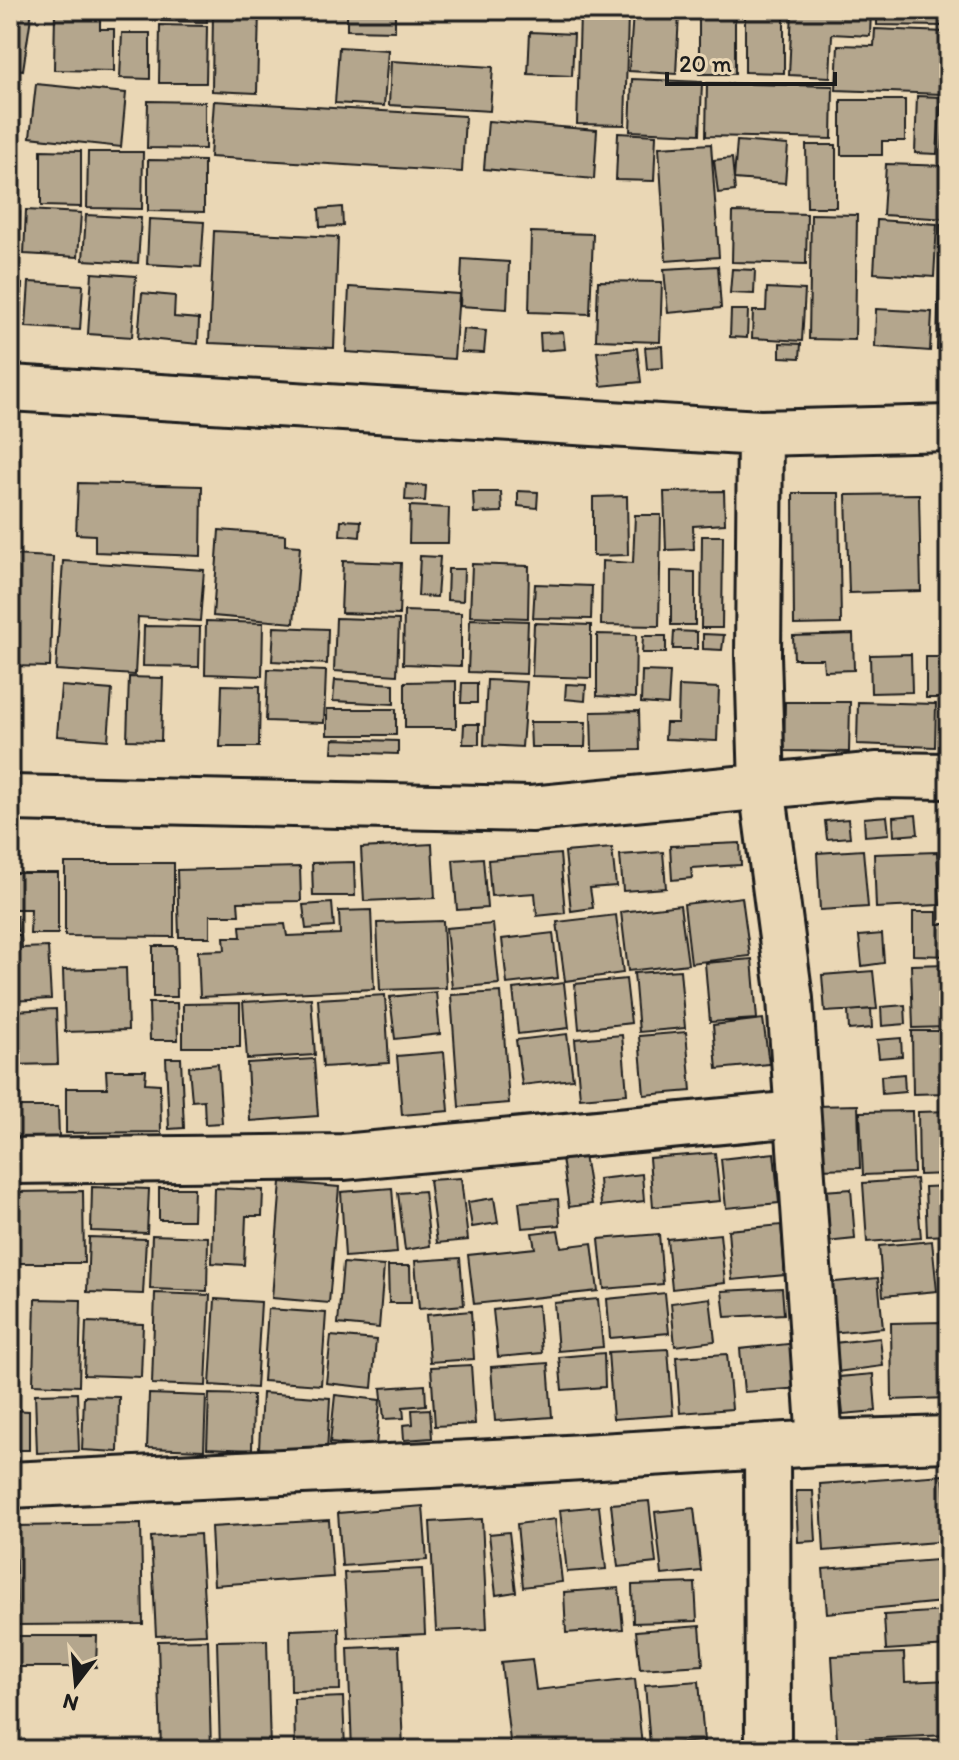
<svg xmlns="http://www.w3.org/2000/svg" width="959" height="1760" viewBox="0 0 959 1760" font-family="Itim,sans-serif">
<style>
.building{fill:#b4a68d;stroke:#1c1c1c;stroke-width:2}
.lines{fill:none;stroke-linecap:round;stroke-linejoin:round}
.minor-casing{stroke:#1c1c1c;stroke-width:50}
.minor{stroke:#ead7b5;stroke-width:44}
</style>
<rect width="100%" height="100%" fill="#ead7b5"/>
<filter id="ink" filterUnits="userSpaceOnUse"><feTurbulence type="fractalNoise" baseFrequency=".0125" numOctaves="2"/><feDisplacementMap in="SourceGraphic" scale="16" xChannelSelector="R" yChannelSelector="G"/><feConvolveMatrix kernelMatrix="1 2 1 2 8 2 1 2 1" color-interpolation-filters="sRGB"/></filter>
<g filter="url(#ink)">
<path class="building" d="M10,10h22l-9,60 -13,-2z
M55,10h45v19h14v42l-60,-1z
M162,10h45v12l-46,-1z
M213,10h46l-2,83 -45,-2z
M278,10h66v6l-66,-2z
M347,10h48v21l-48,-1z
M792,10h79l-1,26 -38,-2 -2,43 -41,-2z
M877,10h67l-1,16 -66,-1z
M745,11l39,1v61l-39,-1z
M633,12l46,2 -3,60 -47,-3z
M580,13l48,2 -3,110 -48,-1z
M699,16l36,1v57h-36z
M160,25l47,1 -1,57h-47z
M875,29l70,3 -3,62 -106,-4 2,-45 36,1z
M530,32l44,2 -2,42 -44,-2z
M948,32h1v59h-3z
M122,33h28v46l-30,-1z
M339,47l49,3 -4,56 -49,-3z
M391,61l102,6 -3,44 -101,-6z
M632,79l70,3 -2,52 -70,-3z
M10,81h4l-4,31z
M707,83l126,3 -1,53 -126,-3z
M36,84l90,9 -5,54 -91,-10z
M917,96l24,1 -4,57 -22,-1z
M841,100h64v41h-23v14h-41z
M148,101l57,1v47l-58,-1z
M214,101l251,15 -3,56 -252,-15z
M944,104h5v58h-7z
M488,121l109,9 -3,49 -110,-10z
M618,133l38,2 -2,46 -38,-1z
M737,141l51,4 -3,38 -51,-4z
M711,144l8,113 -53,4 -7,-114z
M806,145h30v62h-29z
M41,150l40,1v56l-40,-1z
M88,152h55l-1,57 -55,-1z
M732,158l3,33 -17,2 -4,-33z
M148,160l56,1v51l-56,-1z
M886,164l63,2v53l-66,-4z
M342,207l1,19 -23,1 -1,-18z
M26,210l55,3 -3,44 -54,-3z
M10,212h10l-3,45h-7z
M733,212l74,2 -1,50 -74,-2z
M811,214l46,1 -2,125 -46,-1z
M86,215l55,3 -3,45 -55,-3z
M149,219l55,3 -3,45 -54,-3z
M877,220l60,4 -3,53 -60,-4z
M940,224h9v125h-12z
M214,231l124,6 -4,111 -125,-5z
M531,232l62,2 -3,80 -61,-2z
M462,259l47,3 -2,47 -47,-3z
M718,266l3,42 -53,5 -4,-44z
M732,269l23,1 -1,24 -24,-1z
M92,273l44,3 -4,61 -44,-3z
M598,281l64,1 -2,60 -64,-2z
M29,282l54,3 -3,45 -54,-3z
M10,283l12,1 -2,45h-10z
M349,287l110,7 -5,65 -108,-7z
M767,288l38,2 -3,51 -50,-3 1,-27h13z
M142,293l33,3 -1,21 25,2 -1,25 -60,-6z
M876,309l56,3 -2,39 -55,-4z
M731,310h17l-1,28 -17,-1z
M463,329l23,2 -2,22 -23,-1z
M563,332l2,17 -24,2 -1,-18z
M780,343l21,1 -1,14 -20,-1z
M662,346l1,22 -16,1 -2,-22z
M637,348l4,34 -40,4 -4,-34z
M78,483l124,3 -1,70 -106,-4v-17l-19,-1z
M406,484l20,2 -1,15 -20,-1z
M518,491l20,1 -1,16 -19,-2z
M724,491l1,33 -32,2 1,23 -28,1 -2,-58z
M473,492h28l1,20 -28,1z
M793,493h46l2,131 -47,1z
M919,494l2,97 -72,2 -3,-98z
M627,496l1,59 -35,1v-59z
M410,506l39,2 -1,35h-39z
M635,515h26l-2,111 -58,-1 1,-64 31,2z
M341,520l20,1 -1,16 -20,-2z
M219,530l66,5v10l15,1 -6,77 -81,-7z
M702,536h21l-1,92h-21z
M10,555l43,2 -3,110 -40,-1z
M420,556l20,1 -3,40 -19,-1z
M63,561l141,9 -4,51 -62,-4 -3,58 -79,-5z
M343,561l58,2 -2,52 -58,-2z
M472,564l57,2 -1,52 -58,-2z
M448,569h16l-1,32 -16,-1z
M671,571l24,1v53h-24z
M535,584l57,2 -1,33 -58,-1z
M404,611l57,2v53l-58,-2z
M336,618l63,2 -2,55 -63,-4z
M470,619l58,2 -2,53 -58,-2z
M206,621l57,2 -1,53 -57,-2z
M534,623l57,2v53l-59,-2z
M144,626l56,1 -1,40 -56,-1z
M274,627l54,2 -1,35 -55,-3z
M674,631l23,1v17h-24z
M597,634l39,1 -1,63 -38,-2z
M703,634l21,1 -2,15 -19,-1z
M853,634l1,36 -30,1 -1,-12h-29l-1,-23z
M643,636h23v17h-24z
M911,654l1,38 -41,1 -1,-38z
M926,657h23v41h-23z
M268,669l58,2 -2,52 -58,-2z
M642,671l28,1 -2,33 -27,-2z
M129,677l34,1 -2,63 -34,-1z
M335,680l59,4v20l-61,-3z
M487,680l40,2 -5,65 -38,-2z
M456,681v47h-51v-46z
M462,683h15v20h-16z
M566,684l20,1 -1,16 -20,-2z
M222,685l38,1 -1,61h-39z
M61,686l51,4 -4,50 -51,-4z
M679,686l40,2 -2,53 -52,-2 1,-16h12z
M785,702h65l-1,50 -65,-1z
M858,702l78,2 -1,43 -78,-3z
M327,709h69v26h-69z
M639,711l1,39 -48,1 -1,-39z
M530,722h56l-1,25h-54z
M464,724h15v20h-16z
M333,739l65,2v13l-66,-2z
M916,815l2,19 -24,2 -1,-19z
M887,816l2,18 -24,2 -1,-18z
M949,817v87h-2l-4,-86z
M848,819l2,18 -23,2 -2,-18z
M740,843l1,22 -50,3 1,10 -20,2 -2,-34z
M432,844l3,54 -71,3 -3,-53z
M612,848l4,38 -26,2 3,20 -22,3 -6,-59z
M863,850l5,57 -48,3 -3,-57z
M663,852l3,36 -43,3 -3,-36z
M937,852l3,53 -64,3 -2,-54z
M560,854l5,59 -28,3 -2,-23 -44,3 -3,-36z
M483,858l4,50 -30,2 -4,-50z
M354,862l1,34h-42l-1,-33z
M65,863h109v74l-109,-1z
M300,867l1,34 -63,1 1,13h-29v22h-31l-2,-67z
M10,873h48v61h-28l1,-25h-21z
M742,897l8,59 -59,7 -7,-59z
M332,903l2,24 -28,2 -3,-24z
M680,905l8,59 -60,7 -7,-59z
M371,910l3,79 -174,8 -2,-46 27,-1 -1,-13h17l-1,-11 45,-2 2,12 53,-2 -1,-23z
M913,912h24v12h12v32l-36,-1z
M616,915l7,58 -58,8 -8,-59z
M10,916h7l1,15h-8z
M443,921l3,67 -66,2 -3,-67z
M493,924l6,60 -47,4 -6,-60z
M553,933l5,45 -51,6 -5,-45z
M882,934l2,29 -22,3 -3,-30z
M10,935h11l1,13 26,-1 3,52 -41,2z
M153,946h23l1,51h-24z
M752,959l5,60 -47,3 -5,-59z
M949,964v63l-36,1 -2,-63z
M126,968l2,62 -63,2 -2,-62z
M680,970l5,58 -46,4 -5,-59z
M873,971l4,38 -52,3 -3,-37z
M626,979l5,44 -52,6 -4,-45z
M564,983l5,45 -51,6 -5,-45z
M436,992l4,42 -45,5 -5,-42z
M501,992l8,111 -50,4 -8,-112z
M385,995l4,68 -66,4 -5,-68z
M311,998l4,57 -68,4 -4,-57z
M149,1003h28l1,37h-28z
M240,1003v44h-57v-43z
M905,1005l1,19 -24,2 -1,-19z
M56,1009l2,55 -48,1v-54z
M871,1009l1,19 -23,2 -1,-19z
M763,1019l6,45 -52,5 -4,-44z
M912,1031h37v62l-36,1z
M686,1032l5,59 -47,4 -5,-59z
M567,1034l6,45 -51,6 -6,-45z
M622,1035l5,59 -47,4 -5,-59z
M901,1038l1,18 -23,2 -2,-18z
M444,1052l5,59 -47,4 -5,-59z
M166,1058h15l3,70 -15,1z
M314,1059l4,57 -68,5 -3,-58z
M218,1064l4,59 -17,1 -1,-24 -12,1 -3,-34z
M106,1070h40l-1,13 15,1 1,48 -95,1v-45h41z
M904,1074l1,18 -23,2 -1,-18z
M858,1105l2,63 -44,1 -1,-63z
M10,1107h48l1,30 -49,1z
M912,1111l2,62 -51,2 -3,-63z
M949,1111v63l-30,1 -1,-63z
M715,1153l5,48 -67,6 -4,-49z
M774,1153l5,50 -53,5 -5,-49z
M584,1155l8,49 -23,3 -7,-49z
M642,1174l2,27 -43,5 -2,-27z
M461,1178l7,62 -31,3 -8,-63z
M916,1179l5,59 -54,4 -4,-59z
M281,1182l58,5 -10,116 -57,-5z
M949,1186v49l-22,1 -2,-49z
M92,1187l57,2 -2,44 -56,-2z
M159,1188h35l-1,32h-34z
M214,1188l49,2 -1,26h-16l-2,49 -32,-2z
M392,1188l5,65 -52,4 -4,-65z
M851,1189l4,50 -29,3 -3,-51z
M83,1191l1,72h-68l-1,-71z
M424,1191l6,55 -25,4 -7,-57z
M494,1198l4,25 -26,4 -4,-25z
M558,1199l2,26 -38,3 -3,-26z
M781,1225l4,50 -53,5 -4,-50z
M558,1230l3,17 31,-4 6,48 -124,13 -6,-49 67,-7 -3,-15z
M659,1234l4,50 -59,5 -5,-50z
M720,1234l5,49 -53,6 -5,-50z
M152,1235l56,2 -1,54 -57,-2z
M89,1237l57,2 -3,55 -56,-2z
M932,1241l5,50 -54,5 -4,-50z
M949,1244v51h-5l-4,-50z
M460,1258l4,47 -45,4 -4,-48z
M343,1263l41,3 -5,62 -41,-4z
M388,1266h22l1,37h-22z
M878,1278l5,50 -53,5 -5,-50z
M782,1288l2,26 -59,3 -3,-26z
M155,1293l55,2 -4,91 -54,-2z
M665,1293l4,40 -59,5 -3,-39z
M710,1298l5,43 -40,5 -4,-43z
M35,1299l46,1 -2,86 -46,-2z
M215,1299l46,3 -5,86 -46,-3z
M598,1299l5,48 -45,4 -4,-48z
M538,1305l4,48 -44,4 -5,-47z
M268,1309l58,4 -5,72 -58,-4z
M471,1311l3,48 -44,3 -4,-47z
M86,1322l57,2 -2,53 -57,-2z
M945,1322l2,76 -55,2 -1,-77z
M331,1336l45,4 -4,48 -46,-5z
M880,1338l3,28 -46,6 -3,-29z
M797,1343l5,45 -58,4 -4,-43z
M668,1349l5,66 -60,4 -5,-67z
M604,1353l1,34 -43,3 -3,-33z
M727,1354l5,55 -52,4 -4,-56z
M548,1363l4,54 -57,4 -4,-54z
M471,1365l4,59 -40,2 -4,-59z
M873,1374l3,37 -33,3 -4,-37z
M425,1385l1,20 -23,2 1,11 -20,1 -3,-31z
M77,1393l2,58 -42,2 -2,-59z
M262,1393l68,5 -3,54 -68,-4z
M149,1394l57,2 -2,54 -57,-2z
M209,1394l44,1 -1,55 -45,-2z
M335,1395l45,5 -4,47 -46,-4z
M84,1396l35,1 -1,55 -36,-2z
M430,1409l2,29 -28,2 -1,-15 10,-1 -1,-14z
M10,1410l19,1v39h-19z
M943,1475l6,66 -125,10 -4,-67z
M796,1491h17l3,50 -18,1z
M649,1501l7,62 -38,4 -7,-63z
M423,1506l4,54 -85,6 -4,-53z
M599,1506l7,63 -39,3 -7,-62z
M694,1508l7,63 -39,4 -7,-63z
M482,1519l5,110 -51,2 -6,-109z
M555,1519l7,63 -39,5 -6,-63z
M329,1520l4,57 -119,8 -3,-58z
M141,1524l2,100 -126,1 -2,-99z
M509,1532l7,60 -20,3 -7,-61z
M200,1534l6,100 -50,2 -5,-99z
M949,1559v33h-7l1,10 -116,11 -4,-44z
M422,1569l3,65 -77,4 -4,-65z
M695,1583l2,38 -64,2 -1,-38z
M619,1588l4,41 -57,4 -2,-41z
M946,1611l3,35 -63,4 -2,-35z
M700,1626l3,39 -63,4 -4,-38z
M339,1628l1,62 -49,1 -1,-61z
M10,1636h87l-1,31h-86z
M208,1640l3,110h-50l-3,-109z
M267,1640l3,110h-50l-3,-109z
M399,1646l4,104h-51l-4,-102z
M904,1653l1,29 44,-2v55l-112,5 -5,-84z
M532,1659l4,31 99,-11 7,67 -34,4h-97l-10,-88z
M699,1681l5,60 -54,4 -5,-60z
M10,1687h7l3,59h-10z
M343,1697l2,53h-50l-1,-51z"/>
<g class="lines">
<defs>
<path id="minor" d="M10,388l750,45 189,-5
M760,433l-2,222 4,131 28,213 30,444
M10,798l521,11 347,-34 71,1
M10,1161l333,-4 454,-43
M767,1446l1,304
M10,1485l505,-24 305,-18 129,-4"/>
</defs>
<use href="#minor" class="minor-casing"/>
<use href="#minor" class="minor"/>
</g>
</g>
<rect width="959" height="1760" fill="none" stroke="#ead7b5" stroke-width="40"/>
<rect x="20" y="20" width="919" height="1720" fill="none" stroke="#1c1c1c" stroke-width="3" filter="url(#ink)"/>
<g transform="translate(76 1684) rotate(196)" stroke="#ead7b5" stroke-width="6" paint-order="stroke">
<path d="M0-6L14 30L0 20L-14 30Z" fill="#1c1c1c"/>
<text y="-12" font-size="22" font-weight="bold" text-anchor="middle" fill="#1c1c1c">N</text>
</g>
<path d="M667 72v12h168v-12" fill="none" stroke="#1c1c1c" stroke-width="4"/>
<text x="679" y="72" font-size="24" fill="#1c1c1c" stroke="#ead7b5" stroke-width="6" paint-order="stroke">20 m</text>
</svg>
